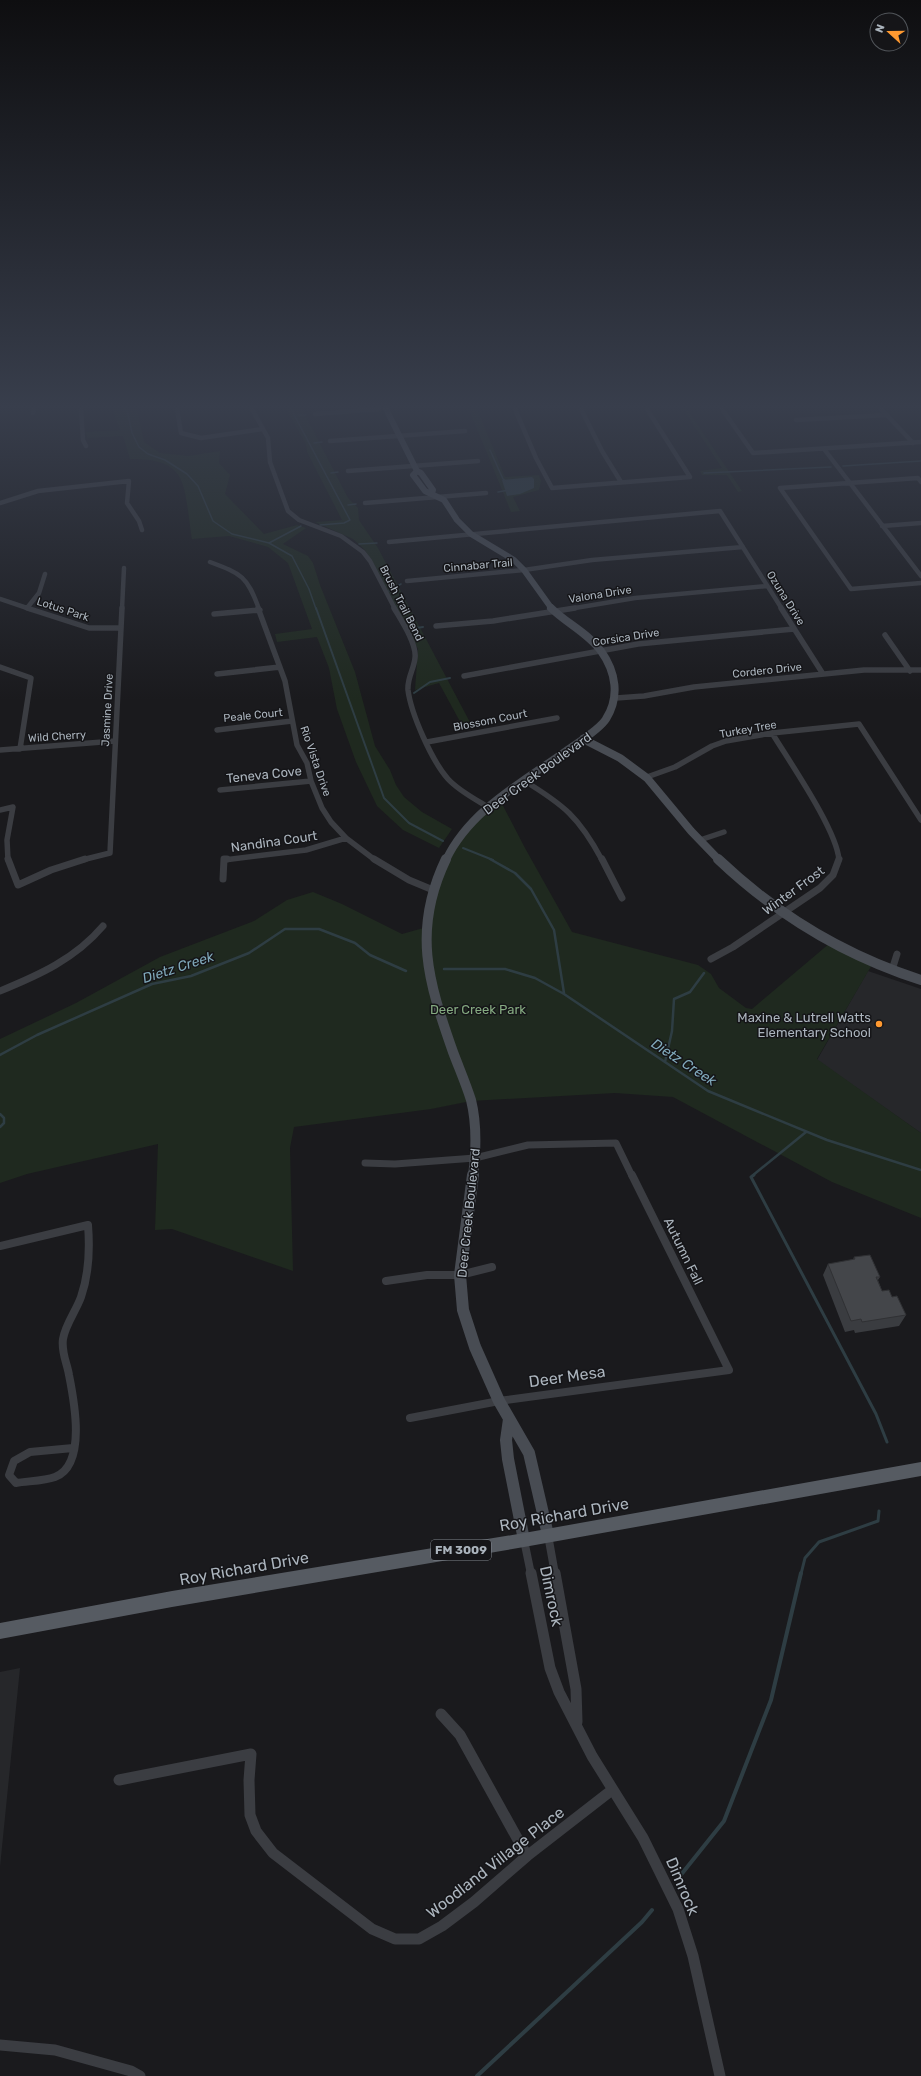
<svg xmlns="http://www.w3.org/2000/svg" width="921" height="2076" viewBox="0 0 921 2076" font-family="Rubik,sans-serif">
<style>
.built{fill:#26272a}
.green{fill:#1f291f}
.water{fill:#2e3d43}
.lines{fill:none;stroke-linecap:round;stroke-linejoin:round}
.stream-far4{stroke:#2e3d43;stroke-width:1.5}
.stream-far3{stroke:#2e3d43;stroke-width:2}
.stream-far2{stroke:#2e3d43;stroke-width:2.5}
.stream-far1{stroke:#2e3d43;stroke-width:3}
.stream{stroke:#2e3d43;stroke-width:4}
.street-far4{stroke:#3b3d42;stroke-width:4.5}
.street-far3{stroke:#3b3d42;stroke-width:5.5}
.street-far2{stroke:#3b3d42;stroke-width:7}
.street-far1{stroke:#3b3d42;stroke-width:8}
.street{stroke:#3b3d42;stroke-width:11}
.secondary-far3{stroke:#484c53;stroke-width:6}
.secondary-far2{stroke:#484c53;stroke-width:8}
.secondary-far1{stroke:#484c53;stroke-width:10}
.secondary{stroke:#484c53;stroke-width:12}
.primary{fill:#565b62;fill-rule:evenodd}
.wall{fill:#3a3c40}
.building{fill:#44464a;stroke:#303134}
.poi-dot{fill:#ff9930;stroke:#151518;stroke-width:1.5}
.labels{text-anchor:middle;stroke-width:3;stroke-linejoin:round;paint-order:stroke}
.far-street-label{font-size:11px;fill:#abb4bd;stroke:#151518}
.shield{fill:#151518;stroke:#7e848c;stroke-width:1}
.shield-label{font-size:12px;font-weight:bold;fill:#abb4bd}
.street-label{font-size:13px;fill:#abb4bd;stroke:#151518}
.park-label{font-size:13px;fill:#85aa81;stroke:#151518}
.poi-label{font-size:13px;fill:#abb4bd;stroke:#151518;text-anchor:end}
.water-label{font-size:14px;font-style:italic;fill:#80a9bb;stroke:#151518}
.near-street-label{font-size:16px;fill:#abb4bd;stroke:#151518}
</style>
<rect width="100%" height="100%" fill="#1a1a1d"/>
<path class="built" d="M868,971l53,18v144l-104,-73z
M20,1668l-20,199v-195z"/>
<path class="green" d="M112,409h25l7,33 16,11 20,2 8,1 32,-5 -1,12 11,12 -5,19 39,40 33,-9 9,3 -23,16 25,12 5,7 7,22 35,87 20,74 15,24 6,15 8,12 18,15 30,17 -13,19 -36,-18 -26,-24 -21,-44 -19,-53 -8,-41 -12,-31 -40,5 -2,-8 37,-5 -24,-66 -20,-16 -39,-11 -37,3c-3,-16 -5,-49 -12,-61 -9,-18 -33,-19 -50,-19l-7,-23 -36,2 -1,-6 34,-2z
M286,409h16l46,89 10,10 1,12 19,28 95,180 -9,1 -25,-46 -24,7 3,-41 -53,-99 -12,-11 -38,-17 27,-2 -35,-68 -1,-8z
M469,409h8l28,68 34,-2 2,6 -2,9 -26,7 7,14 -9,1z
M683,409h4l55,82 -4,1 -11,-17h-25l-2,-4 22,-3z
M499,798l26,50 47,84 126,33 13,9 8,14 27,20 6,1 78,-66 43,20 -56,96 104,74v85l-89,-36 -159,-85 -58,-4 -144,8 -40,8 -137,18 -4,21 3,123 -121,-42 -17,1 3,-86 -131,30 -27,9v-144l76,-36 84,-46 94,-36 33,-21 26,-8 29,12 60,30 25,-7 23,-76z"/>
<path class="water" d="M532,477l2,2v9l-14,6 -13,2 -5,-16z"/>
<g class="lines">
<path class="stream-far4" d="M125,409l3,5 4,19 7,14 9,7 17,6 22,14 11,12 15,35 19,13 37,9 23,13 17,33 7,20
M291,409l59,111 -6,3 -24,2
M298,415h8
M314,443l8,-1
M490,450l13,29 3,2
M843,466l78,-5
M331,473l7,-1
M704,473l127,-6
M498,492l11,-2
M348,505l8,-1
M269,543l32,-17
M359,544l18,-1
M389,591l12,-7"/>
<path class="stream-far3" d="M316,608l68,190 25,25 34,18
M409,629l14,-2
M414,693l16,-11 20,-4
M463,848l30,12"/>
<path class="stream-far2" d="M490,859l25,14 16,16 23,41 10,63
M444,969h61l30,9 29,16 144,97 119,49 94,30
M0,1055l37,-20 115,-51 39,-8 58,-23 36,-24h34l36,14 15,12 36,16
M665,1062l7,-31 2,-32 16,-7 14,-19
M0,1114l4,4v5l-4,4
M752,1176l54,-44"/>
<path class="stream-far1" d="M754,1175l-3,2 125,237 11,28
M801,1574l4,-16 14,-16 59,-21 1,-10"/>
<path class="stream" d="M680,1876l44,-55 47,-121 30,-127
M477,2076l165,-154 10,-12"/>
<path class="street-far4" d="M81,409l2,31 3,6
M177,409l4,24 20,5 62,-9
M252,409l16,29 2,24 18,49 11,9 42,16 22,16 7,9 25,48
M515,409l21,49 16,30 138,-11 -43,-68
M581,409l21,42 19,31
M722,409l31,44 168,-11
M881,409l32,34
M33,413l1,-4
M315,414l64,-5
M796,420l91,-5
M330,441l135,-10
M824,449l97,127
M348,471l130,-10
M780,488l71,101 70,-6
M780,488l138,-10 3,4
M0,503l38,-12 91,-10 -2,22 12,18 3,9
M365,503l121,-10
M882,526l39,-3
M389,542l331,-31 62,98
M210,562c32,12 37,14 49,47
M407,581l117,-11 68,-10 151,-13
M0,599l30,10
M27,608l12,-15 6,-19
M122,609l2,-41
M569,609l66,-11 132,-12"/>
<path class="street-far3" d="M27,608l62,20h32
M258,608l27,73 12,64 10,18 4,18 11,27 9,14 15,16 29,22
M394,608c7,12 23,36 21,50 -1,11 -8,20 -7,32 3,24 24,71 40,89 11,12 27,20 40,28
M781,608l42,66
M214,614l46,-4
M436,626l57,-5 82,-13
M885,635l25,36
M0,667l31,11 -11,71
M217,674l63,-7
M464,676l174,-32 156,-15
M616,698l28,-2 50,-9 170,-17h57
M217,730l75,-9
M772,733c17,28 65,97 67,127
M427,742l130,-24
M0,750l115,-9
M647,777l28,-10 37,-21 14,-5 46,-8 87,-9 62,96
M523,780c41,25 56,37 79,80
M220,790l91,-9
M0,810l13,-3 -6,33 1,20
M700,840l24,-8
M82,860l28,-7 12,-245
M224,860l82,-10 40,-12"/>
<path class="street-far2" d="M8,859l10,26 33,-15 34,-11
M374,859l35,21 24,10
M602,859l20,39
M223,879l1,-20h3
M711,959l22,-12 87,-59 13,-13 6,-16
M892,970l5,-16
M0,991c39,-16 75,-32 103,-65
M365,1163l30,1 80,-6 53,-13 88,-2 16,33"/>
<path class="street-far1" d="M0,1246l88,-21c2,25 1,49 -7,72 -5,14 -16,28 -18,42 -2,13 4,24 6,36 5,25 18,90 -14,102 -11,4 -27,4 -39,6l-7,-8 5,-14 16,-9 43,-4
M386,1281l41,-6h33l32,-8
M410,1418l89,-17 230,-31 -97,-195
M548,1535l7,39
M524,1540l7,34"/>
<path class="street" d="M531,1573l19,95 9,24 33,64 51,82 35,71 15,47 27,120
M555,1573l21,116 1,33
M441,1714l19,21 67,121
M119,1780l132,-26 -2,26 1,35 6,16 17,22 99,76 23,10h24l23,-13 32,-24 53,-46 85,-66
M0,2045l55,5 76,21 9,5"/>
<path class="secondary-far3" d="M386,409l31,62 4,2 12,17 -1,3
M417,471l-4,4 12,16 19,9 13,20 14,14 43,26 10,10 28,39"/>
<path class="secondary-far2" d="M583,739l37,19 27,20 44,53 28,29
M446,860c24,-51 79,-79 123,-111 10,-7 31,-20 37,-30 14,-22 10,-47 -5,-68 -13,-18 -35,-28 -50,-43"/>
<path class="secondary-far1" d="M446,859c-34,71 -18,122 7,193 6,16 13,32 18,48 6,24 5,52 2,76
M718,859c59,56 125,96 203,121"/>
<path class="secondary" d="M473,1175l-13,100 3,35 12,37 24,54 30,52 19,82
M509,1419l-3,21 2,19 16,81"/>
<path class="primary" d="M921,1462v14l-397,71 -352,60 -172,32v-16l172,-32 352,-58z"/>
</g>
<path class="wall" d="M854,1257l26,20 -2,3 4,11 10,6 14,18 -7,11 -44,7 -1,-3 -9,2 -22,-57 5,-11 25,-4z"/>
<path class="building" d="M870,1255l10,22h-4l6,14 7,-1 3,7 5,-1 9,19 -44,7 -1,-3 -10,2 -23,-57 27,-5 -1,-2z"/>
<linearGradient id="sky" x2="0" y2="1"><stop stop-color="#0e0e10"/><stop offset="0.58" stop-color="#383e4c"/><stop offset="1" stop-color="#383e4c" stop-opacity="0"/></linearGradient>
<rect width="921" height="700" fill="url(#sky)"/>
<circle class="poi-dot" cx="879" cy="1024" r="4"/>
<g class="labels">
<g class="far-street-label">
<text transform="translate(478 565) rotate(-5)" y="4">Cinnabar Trail</text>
<text transform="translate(600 594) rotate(-9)" y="4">Valona Drive</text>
<text transform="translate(786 598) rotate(58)" y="4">Ozuna Drive</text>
<text transform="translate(402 603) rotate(63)" y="4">Brush Trail Bend</text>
<text transform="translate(63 609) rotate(18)" y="4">Lotus Park</text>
<text transform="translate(626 637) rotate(-9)" y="4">Corsica Drive</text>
<text transform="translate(767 670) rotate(-6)" y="4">Cordero Drive</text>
<text transform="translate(107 710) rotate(-87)" y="4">Jasmine Drive</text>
<text transform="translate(253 715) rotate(-6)" y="4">Peale Court</text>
<text transform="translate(490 720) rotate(-11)" y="4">Blossom Court</text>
<text transform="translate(748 729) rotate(-10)" y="4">Turkey Tree</text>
<text transform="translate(57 736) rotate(-4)" y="4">Wild Cherry</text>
<text transform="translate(316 761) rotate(71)" y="4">Rio Vista Drive</text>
</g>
<rect class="shield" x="431" y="1540" width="60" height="20" rx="3"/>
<g class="shield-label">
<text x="461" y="1554">FM 3009</text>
</g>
<g class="street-label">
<text transform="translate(537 773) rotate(-36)" y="5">Deer Creek Boulevard</text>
<text transform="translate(264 774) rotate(-6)" y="5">Teneva Cove</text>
<text transform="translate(274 841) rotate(-8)" y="5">Nandina Court</text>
<text transform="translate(793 890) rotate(-36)" y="5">Winter Frost</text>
<text transform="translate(468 1213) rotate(-84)" y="5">Deer Creek Boulevard</text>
<text transform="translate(684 1251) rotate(64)" y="5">Autumn Fall</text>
</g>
<g class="park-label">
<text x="478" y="1014">Deer Creek Park</text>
</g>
<g class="poi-label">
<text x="871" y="1022">Maxine &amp; Lutrell Watts<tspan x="871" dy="15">Elementary School</tspan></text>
</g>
<g class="water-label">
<text transform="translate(178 967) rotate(-18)" y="5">Dietz Creek</text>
<text transform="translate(684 1062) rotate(33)" y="5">Dietz Creek</text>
</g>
<g class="near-street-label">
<text transform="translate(567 1376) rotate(-8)" y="6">Deer Mesa</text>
<text transform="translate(564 1514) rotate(-10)" y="6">Roy Richard Drive</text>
<text transform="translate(244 1568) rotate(-10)" y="6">Roy Richard Drive</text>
<text transform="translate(552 1596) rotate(78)" y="6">Dimrock</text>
<text transform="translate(495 1862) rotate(-38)" y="6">Woodland Village Place</text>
<text transform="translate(683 1886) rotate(67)" y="6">Dimrock</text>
</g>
</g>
<g transform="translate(889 32) rotate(291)"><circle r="19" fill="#151518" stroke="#51555a"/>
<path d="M0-3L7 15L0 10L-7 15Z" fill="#ff9930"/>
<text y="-6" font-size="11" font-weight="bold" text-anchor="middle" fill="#abb4bd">N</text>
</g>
</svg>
